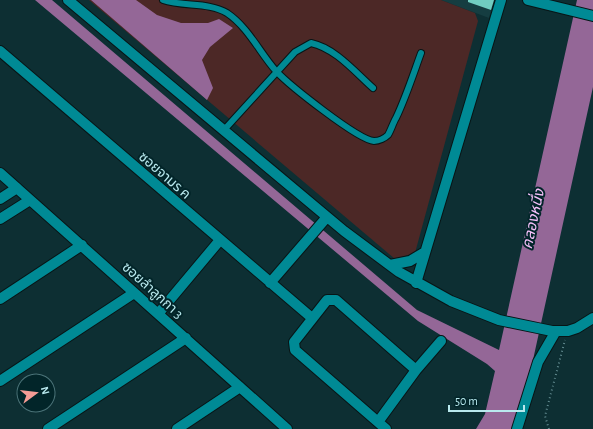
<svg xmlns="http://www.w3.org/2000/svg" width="593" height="429" viewBox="0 0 593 429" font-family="'Alegreya Sans','Noto Sans Thai',sans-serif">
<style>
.built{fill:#153d41}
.green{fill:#4c2826}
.water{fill:#946797}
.building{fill:#71cdc1}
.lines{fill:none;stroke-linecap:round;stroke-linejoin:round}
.service-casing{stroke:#071516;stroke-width:8}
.minor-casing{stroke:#071516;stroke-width:12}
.path{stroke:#628b90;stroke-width:2;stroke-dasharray:1 3;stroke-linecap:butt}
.service{stroke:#008a95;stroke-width:6}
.minor{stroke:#008a95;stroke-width:10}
.labels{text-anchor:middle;stroke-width:4;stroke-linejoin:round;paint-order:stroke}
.street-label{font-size:14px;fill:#b9e9ee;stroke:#022529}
.water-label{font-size:15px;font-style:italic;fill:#f6c1fa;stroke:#022529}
</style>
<rect width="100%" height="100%" fill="#0d2f33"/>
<path class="built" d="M441,0h53l-5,18z"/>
<path class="green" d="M89,0h352l34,13 3,8 -63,232 -20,6z"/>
<path class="water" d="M35,0h17l365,310 82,40 78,-350h16v87l-73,332 -6,10h-38l9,-15 10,-43 -8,-7 -69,-43z
M91,0h45l21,15 24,8h27l11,-4 14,9 -23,19 -8,13 11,28 -6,12z"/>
<path class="building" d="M468,0h26l-3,10 -23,-8z"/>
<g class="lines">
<defs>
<path id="service" d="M163,0c20,7 46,2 64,13 21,14 33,40 49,58 13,14 82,69 98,70 5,0 11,-3 14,-6 3,-5 5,-12 8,-17 10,-21 17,-43 25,-65
M224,130l71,-78 16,-9c24,5 44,29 62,45"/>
<path id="minor" d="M68,0l276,231 55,41 52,29 48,19 53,11h16l9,-3 16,-10
M528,0l65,16
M0,51l312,267
M0,173l287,256
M0,199l17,-11
M0,219l30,-19
M390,265l20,-4 15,-9
M270,283l57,-66
M416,283l85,-283
M0,299l82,-54
M158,314l62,-74
M0,381l134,-88
M378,422l38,-52 25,-29
M48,429l138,-91
M177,429l63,-42
M386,429l-91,-79 -1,-8 33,-42h9l80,70
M517,429l21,-67 18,-31"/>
</defs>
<use href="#service" class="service-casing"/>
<use href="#minor" class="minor-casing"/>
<path class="path" d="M549,429l-4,-13 20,-76"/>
<use href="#service" class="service"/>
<use href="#minor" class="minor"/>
</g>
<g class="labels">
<g class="street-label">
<text transform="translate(165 175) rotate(41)" y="5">ซอยจามร ค</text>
<text transform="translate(153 290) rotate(42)" y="5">ซอยลำลูกกา 3</text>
</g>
<g class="water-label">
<text transform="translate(533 219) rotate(-78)" y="5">คลองหนึ่ง</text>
</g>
</g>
<g transform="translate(36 393) rotate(75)"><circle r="19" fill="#022529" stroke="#4b7378"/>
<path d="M0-3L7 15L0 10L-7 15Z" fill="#f59c95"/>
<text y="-6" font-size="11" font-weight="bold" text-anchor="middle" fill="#b9e9ee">N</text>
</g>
<path d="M449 405v6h75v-6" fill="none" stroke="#b9e9ee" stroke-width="2"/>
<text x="455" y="405" font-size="12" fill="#b9e9ee" stroke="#022529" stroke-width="3" paint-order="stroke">50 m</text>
</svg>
